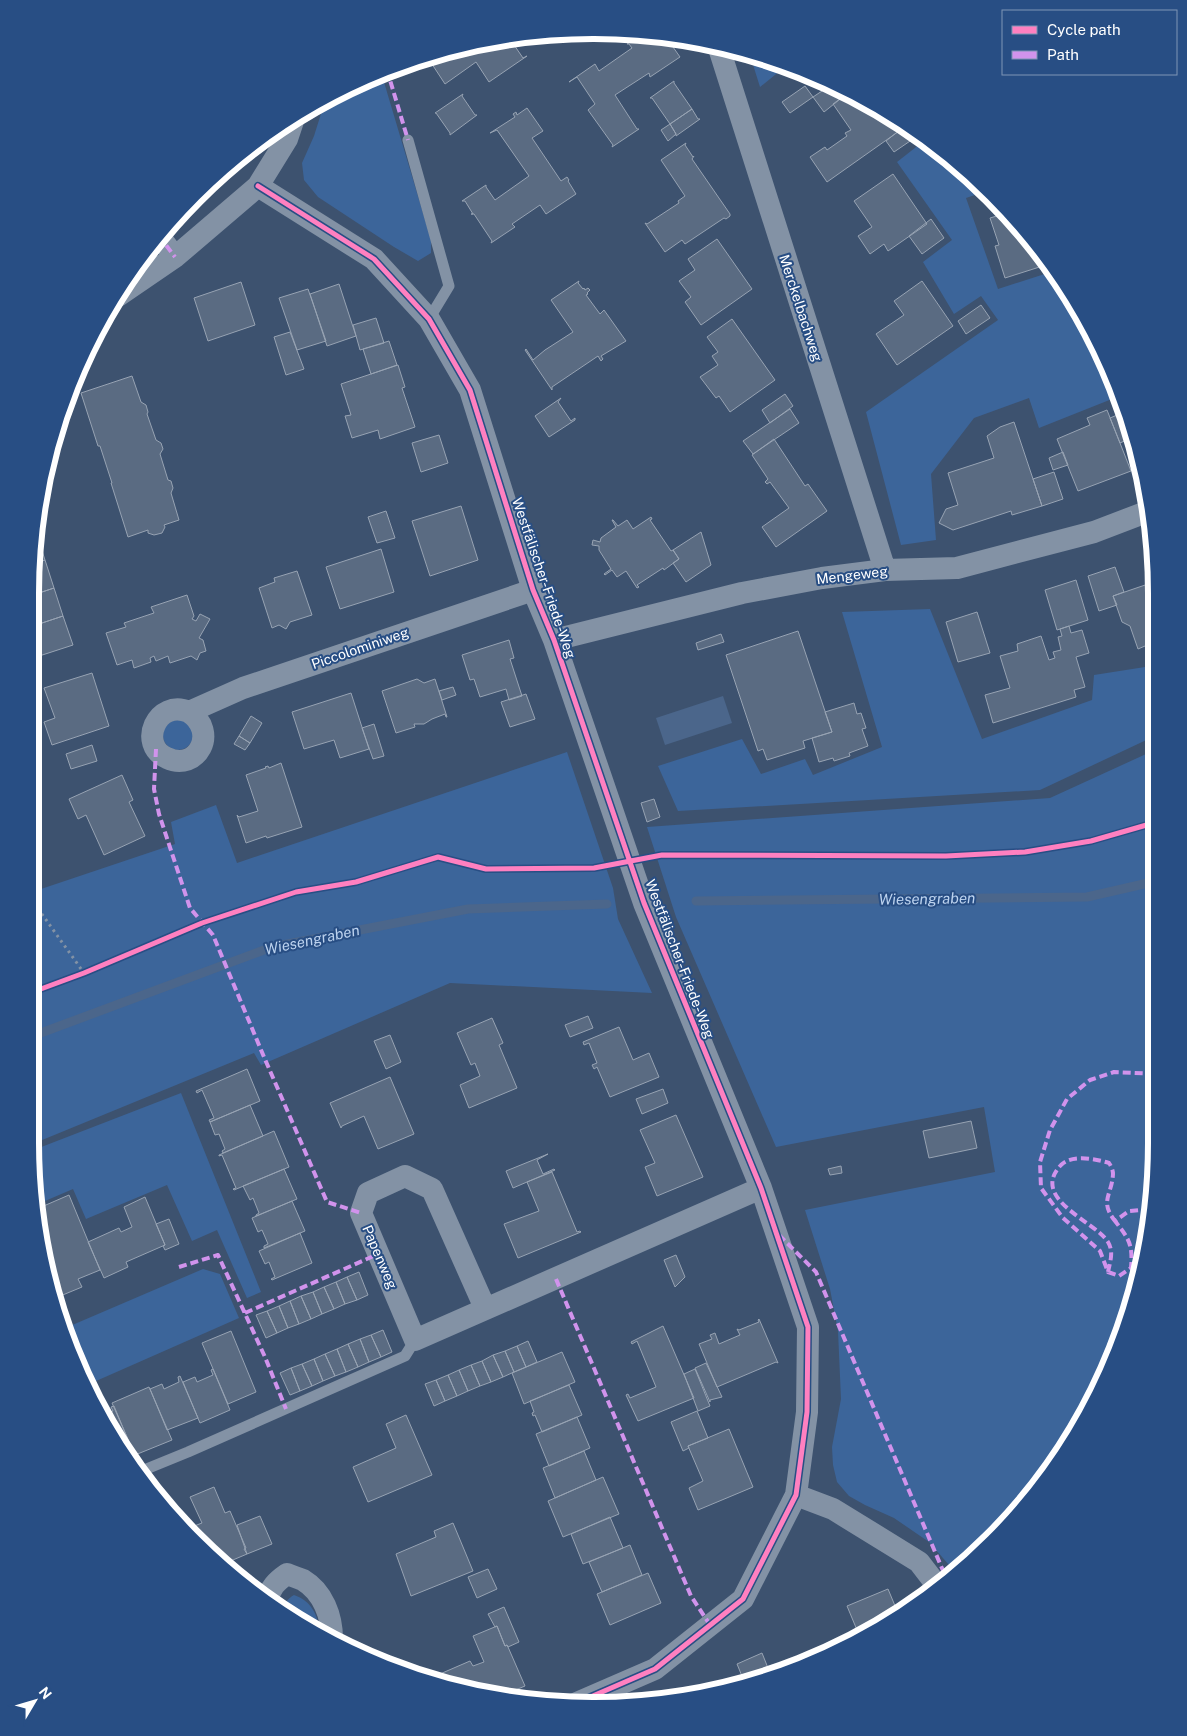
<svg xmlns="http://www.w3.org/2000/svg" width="1187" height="1736" viewBox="0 0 1187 1736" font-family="'Public Sans',sans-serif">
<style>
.green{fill:#3c659a}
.water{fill:#4b668b}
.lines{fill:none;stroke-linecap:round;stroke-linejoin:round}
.stream{stroke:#4b668b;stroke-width:9}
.building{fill:#5a6b82;stroke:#97a3b3}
.path{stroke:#8392a5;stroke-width:3;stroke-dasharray:2.5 4;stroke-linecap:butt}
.service{stroke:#8392a5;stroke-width:11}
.minor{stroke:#8392a5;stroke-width:22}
.quiet{stroke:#d193ec;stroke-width:4;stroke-dasharray:8 4;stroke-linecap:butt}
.cycleway-casing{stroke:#284e84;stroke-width:8}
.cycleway{stroke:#ff80c0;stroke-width:5}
.labels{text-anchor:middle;stroke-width:4;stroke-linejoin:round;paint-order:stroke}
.street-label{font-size:14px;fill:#fff;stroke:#284e84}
.water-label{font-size:15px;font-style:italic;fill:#bdd3ef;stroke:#284e84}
.rim{fill:none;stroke:#fff;stroke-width:6}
</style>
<rect width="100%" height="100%" fill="#3d526f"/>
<path class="green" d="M750,55l36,11 -26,21z
M381,72l50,168v13l-13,8 -24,-14 -76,-50 -14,-17 -2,-17 12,-27 11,-35z
M925,140l62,51 -21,7 32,91 56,-18 8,9 37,64 18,53 -78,31 -10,-30 -55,20 -43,56 5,66 -35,5 -35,-133 132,-92 -17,-24 -27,18 -31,-52 29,-22 -55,-78z
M930,609l52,130 110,-39 2,-25 51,-8 12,-7v75l-117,55 -362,21 -20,-45 84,-27 19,35 44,-15 8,16 69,-28 -40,-135z
M163 735a15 15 0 1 1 30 0a15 15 0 1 1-30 0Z
M1157,749v393l-11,111 -32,105 -52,98 -70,85 -36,32 -27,-31 -35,-24 -29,-13 -16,-9 -12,-14 -4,-17 -1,-18 9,-48 -3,-68 -8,-42 -25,-79 190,-38 -11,-65 -208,40 -100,-230 -29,-90 403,-29z
M567,752l46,136 5,31 34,74 -202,-10 -189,82 -7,-12 -224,92v-196l9,-4 2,-56 134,-45 -4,-22 45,-17 21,58z
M181,1093l80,199 -14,6 -30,-68 -25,11 -25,-56 -81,34 -13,-30 -35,15 -7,-53z
M203,1269l17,5 19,44 -152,67 -14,-27 -10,-29z
M294,1595c17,6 24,19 25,36l-36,-19c1,-8 4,-13 11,-17z"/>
<path class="water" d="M723,696l9,27 -67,22 -9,-27z"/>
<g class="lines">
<path class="stream" d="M696,901l391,-4 70,-16
M30,1037l242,-90 196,-38 139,-5"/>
</g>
<path class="building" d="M632,34l34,3 14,20 -30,20 -1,-4 -34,22 22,34h2l-27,18 1,-2 -25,-35 7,-6 -18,-27 -8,5 26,-18 4,7 33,-23 -3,-4h-2l9,-6z
M511,38l-1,1 13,19 4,-2 -38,26 -13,-20 -31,22 -17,-26 3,3 13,-8 40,-12z
M674,81v2l18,26 -22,15 -18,-26h-2z
M831,85l9,4 4,7 -20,16 -11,-15z
M805,86l8,11 -23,16 -8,-11z
M848,93l47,26 7,10 -75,53 -17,-25 15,-10 2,3 20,-14 -2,-3 6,-3 -18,-26z
M463,94l-1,2 13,19h2l-27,20v-2l-14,-20h-1z
M527,108l16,23 -11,7 29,43 6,-4 2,3 -1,1 8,13 -30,20 -6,-9 -28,19 3,3 -24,16 1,-2 -18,-27h-3h2l-8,-13h-3l24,-16v2l9,13 34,-24 -32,-46 -7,3 25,-16 -2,-3 3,-2 1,3z
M692,109l6,10h2l-24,17v-2l-6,-10z
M670,124l6,10 -8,7 -7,-11z
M906,125l10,12 -22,15 -8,-11z
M686,143l-1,2 8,12 1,-1 -2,3 38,55v2l-4,3 -2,-1 -39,26 -3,-4 -17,12 -20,-29 2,1 32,-21 -1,-2 7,-5 -24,-36z
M893,174l34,50 -39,27 -4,-7 -14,10 -12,-18 14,-9 -18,-26z
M1007,213l42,51 -44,14 -10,-32 4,-1 -9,-27z
M931,219l13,19 -22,16 -13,-18z
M717,239l35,50 -51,36 -16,-23 6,-5 -12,-16 16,-11 -7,-11z
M579,281l-1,2 5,6 1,-1 1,2 3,-2 2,2 -3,3 1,1 -2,1 14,19 4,-4 22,31 -25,15 2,3 -2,2 -3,-5 -46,31v3l-27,-40 1,-1 7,11 12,-10 28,-18 -22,-32z
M922,281l31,45 -56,39 -21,-31 28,-19 -10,-14z
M241,282l14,43 -47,16 -14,-43z
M339,284l17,52 -29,10 -17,-52z
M308,289l18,52 -29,9 -18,-52z
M981,305l9,13 -24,16 -8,-13z
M376,318l8,25 -24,7 -7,-25z
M732,319l43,61 -45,32 -11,-16 -3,2 -16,-21 18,-12 -6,-9 6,-4 -11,-15z
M290,332l14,37 -18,6 -12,-38z
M389,341l8,24 -26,9 -8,-25z
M398,365l7,22 -3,1 13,39 -35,12 -2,-9 -26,8 -7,-22 6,-1 -10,-31z
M132,376l9,26 5,3 2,7 -1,2 9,26 5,3 2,6 -3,5 8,26 3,1 2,7 -2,5 8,27 -15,5 1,2 -3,6 -8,2 -6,-2v-3l-20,7 -17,-54h1l-12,-37h-2l-17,-53z
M785,394l8,12 -23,17 -8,-13z
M561,398l-3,4 13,19 4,-3v2l-26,17 -14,-21z
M790,409l9,14 -46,31 -10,-13z
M1107,410l24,61 -53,20 -21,-52 33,-14 -3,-7z
M1122,413l9,25 -11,5 -10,-25z
M1014,422l28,84 -30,9 -1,-4 -58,19 -14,-7 7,-14 12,-4 -10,-32 46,-15 -7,-22 13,-9z
M439,435l9,28 -27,9 -9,-29z
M774,439l31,47 3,-2 19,27 -51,36 -14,-20 27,-19 -19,-26 -3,2 -2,-2 3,-3 -16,-24z
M1063,452l5,13 -15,5 -4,-12z
M1054,472l9,27 -21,7 -9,-27z
M461,506l17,54 -48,16 -18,-55z
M386,511l9,27 -18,5 -9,-26z
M651,517l1,2 -2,1 21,31 2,-1 6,9 -15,11 -1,-2 -26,17 2,2 -2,1 -11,-17 -9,6 -5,-7 -7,5 -1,-1 7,-5 -12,-19v-4l-7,-1 1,-5 7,2 1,-4 15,-11 -4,-7h1l5,6 9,-6 6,9z
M36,532l9,28 -12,4z
M701,532l10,33 -25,17 -13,-19 6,-4 -6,-9z
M381,549l13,43 -54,17 -14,-42z
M45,560l9,28 -24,8 3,-32z
M1115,567l9,25 -11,4 4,9 -18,6 -11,-35z
M297,571l15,44 -22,7 -4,7 -7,-4 -7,3 -13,-40 16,-6 -1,-4z
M1076,580l12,40 -31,10 -12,-40z
M1151,583l6,15 -1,54 -11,-6 -7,3 -8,-23 -8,-4 -9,-26z
M54,588l9,28 -33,11v-31z
M187,595l7,21 -2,3 4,2 4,-7 10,5 -11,19 4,2 3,11 -6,2 -3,7 -6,-4 -21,7 -2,-7 -12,5 -2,-5 -4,2 1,4 -17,6 -2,-8 -15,5 -11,-32 20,-6 -2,-4 30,-10 -3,-6z
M977,612l13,41 -32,9 -12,-40z
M63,616l10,29 -43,14v-32z
M1069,626l2,7 11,-3 7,23 -13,4 9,30 -11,3 2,7 -83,26 -8,-28 25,-7 -10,-32 18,-5 -1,-7 24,-8 8,24 6,-2 -2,-6 8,-2 -3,-13 4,-1 -2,-7z
M798,631l34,101 -29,9 2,7 -38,12 -4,-11 -5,2 -32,-96z
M721,634l3,8 -26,8 -2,-7z
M509,640l5,18 -4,1 12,37 -13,4 -3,-11 -26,8 -6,-18 -4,1 -8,-25z
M92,673l17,53 -57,19 -8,-23 11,-4 -11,-30z
M417,679l7,4 11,-4 12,38h-1l-1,-3 -13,5 -8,5h-10l1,3 -19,6 -14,-42z
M453,687l3,8 -14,5 -3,-9z
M351,693l18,56 -29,9 -6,-18 -30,9 -12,-37z
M526,694l9,25 -25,8 -9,-25z
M854,703l3,11 4,-1 5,15 -4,1 6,17 -19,7 1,3 -16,5 -1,-3 -14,4 -7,-24 20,-6 -7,-20z
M251,716l11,7 -12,20 -11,-7z
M374,724l10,32 -11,3 -11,-31z
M239,736l11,7 -5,7 -11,-6z
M92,745l5,16 -26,8 -5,-15z
M281,763l21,64 -35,11 -1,-2 -20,7 -9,-28 2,2 19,-6 -12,-36 20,-7 -1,-1 3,-1 1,2z
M122,775l11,25 -4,2 16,34 -41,19 -18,-40 -8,4 -9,-20z
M654,799l6,18 -13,5 -6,-19z
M588,1016l5,12 -23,9 -5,-12z
M492,1018l11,25 -4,2 18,43 -48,20 -9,-23 20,-9 -5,-13 -4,2 -14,-32z
M619,1027l14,33 16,-7 10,24 -49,20 -13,-30 -3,2 -2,-4 5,-2 -8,-20 -5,2 -1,-3z
M390,1035l11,27 -15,7 -12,-28z
M247,1069l13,32 -50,21 -1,-2 5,-2 -12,-28 -5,3 -1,-2z
M390,1077l24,57 -36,15 -14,-33 -22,10 -1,2 -11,-25z
M663,1089l5,14 -26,11 -6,-15z
M250,1105l13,31 -40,17 -1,-2 3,-2 -6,-15 -4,1 -5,-13z
M676,1115l27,62 -46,19 -12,-29 10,-4 -15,-33z
M971,1121l6,27 -48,10 -6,-27z
M274,1131l15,36 -55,23 -1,-1 3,-1 -14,-33 -3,1v-1z
M548,1154l-11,6 6,14 11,-5 1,1 -42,18 -7,-17z
M841,1166l1,7 -12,2 -2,-6z
M284,1169l13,30 -41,17v-1l3,-2 -6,-15 -3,2 -7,-14z
M552,1172l25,60 3,-1 1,1 -63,26 -14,-34 35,-13 -12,-29z
M69,1195l31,75 -22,9 4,8 -29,12 -4,-10 -4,-32 6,-3 -9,-20 -3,-26z
M145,1197l20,48 -39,17 2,5 -24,11 -16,-36 31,-14 2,4 11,-5 -8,-20z
M292,1201l13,30 -41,17v-2l4,-2 -6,-14 -4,2 -6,-14z
M169,1219l10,25 -14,6 -2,-4 2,-1 -9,-21z
M300,1233l12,30 -40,17 -1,-1 4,-2 -6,-15 -4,2 -6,-13z
M676,1255l9,22 -10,10 -11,-27z
M359,1272l9,23 -11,5 -10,-23z
M347,1277l10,23 -12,4 -9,-22z
M336,1282l9,22 -11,5 -10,-22z
M324,1287l10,22 -12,5 -9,-22z
M313,1292l9,22 -11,5 -10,-23z
M301,1296l10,23 -12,5 -9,-23z
M290,1301l9,23 -11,4 -9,-22z
M279,1306l9,22 -11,5 -10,-22z
M267,1311l10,22 -11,5 -10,-23z
M759,1319l19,44 -2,-1 -59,25 -18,-43 13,-5 -2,-4 5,-2 4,11 21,-9 -3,-6 2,1 20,-8 -1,-2z
M663,1326l31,72 -56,23 -12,-26 2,-1 2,4 26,-11 -19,-46 -5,3 -1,-2z
M383,1330l9,22 -11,5 -10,-22z
M231,1331l25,61 -28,12 -26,-61z
M371,1335l10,22 -12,5 -9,-23z
M360,1339l9,23 -11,5 -10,-23z
M528,1341l9,21 -11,5 -9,-21z
M348,1344l10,23 -12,5 -9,-23z
M517,1346l9,21 -12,5 -9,-21z
M337,1349l9,23 -11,4 -10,-22z
M505,1351l9,21 -11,5 -10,-22z
M562,1352l13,30 -51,22 -12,-31z
M325,1354l10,22 -12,5 -9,-22z
M493,1355l10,22 -12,5 -9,-21z
M314,1359l9,22 -11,5 -10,-22z
M482,1361l9,21 -11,4 -9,-21z
M706,1363l16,34 -12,3v2l-15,-34z
M302,1364l10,22 -12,5 -9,-23z
M471,1365l9,21 -12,5 -9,-21z
M291,1368l9,23 -10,4 -10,-22z
M213,1369l17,41 -30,13 -17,-41 12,-5 2,5 16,-7 -2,-5z
M695,1369l15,37 -12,5 -14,-37z
M459,1370l9,21 -11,5 -9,-21z
M448,1375l9,21 -12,5 -9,-21z
M180,1376l18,42 -31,12 -17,-41 12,-5 2,5 15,-7 -1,-5z
M436,1380l9,21 -11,5 -9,-22z
M569,1385l13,30 -40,17 -7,-17 -2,1 -1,-3 2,-1 -4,-11z
M149,1387l23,53 -37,15 -23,-52z
M114,1406l17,41 -9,4 -19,-36 10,-4 -2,-4z
M697,1411l11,27 -20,8 1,2 -6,3 -12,-29z
M406,1415l26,60 -64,27 -15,-35 43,-19 -10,-24z
M577,1417l13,31 -41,18 -13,-32z
M729,1429l24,58 -55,23 -9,-22 14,-7 -15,-35z
M584,1451l12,29 -41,18 -12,-30z
M603,1477l16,37 -56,23 -15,-36z
M214,1487l11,26 5,-2 16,37 -2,1 3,5 -26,11 -32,-37 13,-5 -12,-26z
M260,1516l12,28 -25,10 -10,-29z
M610,1517l13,31 -40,16 -12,-30z
M453,1523l20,48 -62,25 -15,-42 40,-17 -2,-6z
M630,1545l12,30 -40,17 -13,-30z
M488,1569l9,20 -20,9 -9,-21z
M648,1573l13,30 -51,22 -13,-31z
M888,1589l10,24 -31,20 -10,-3 -10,-24z
M504,1607l15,35 -11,5 -1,-2 -2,1 -8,-20 -2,1 -7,-13z
M497,1626l8,20 2,-1 1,2 17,39 -24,10 -67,-18 -1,-1 37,-16 3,5 11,-4 -11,-26z
M762,1653l8,20 -26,8 -7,-17z"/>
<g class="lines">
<path class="path" d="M30,891l4,12 50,70"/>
<path class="service" d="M408,140l41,146 -20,33
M139,1472l49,-20 217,-96 10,-16"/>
<path class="minor" d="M718,45l167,525
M258,186l116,73 55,60 41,71 63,200 21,50 90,263 117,285 47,139 -1,85 -11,83 -53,104 -88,70 -83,36
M159,236l16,21
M118,296l57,-39 83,-71 29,-47 7,-21
M554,640l188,-47 80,-15 63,-8 72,-2 137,-36 55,-21
M189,712c-32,-14 -52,33 -22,46 30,14 52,-26 22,-46l54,-24 290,-98
M485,1308l-53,-119 -27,-13 -37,17 -7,20 54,127 346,-152
M796,1495l37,14 86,53 20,26
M268,1601c1,-13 9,-20 19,-27 5,2 11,4 16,6 20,12 29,36 29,59"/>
<path class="quiet" d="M387,70l21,70
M159,236l16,21
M156,749l-2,40 5,25 31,94 23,27 51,122 63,145 34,11
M1150,1209l-21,2 -14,10c14,18 18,23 16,47l-12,8 -11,-4 -8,-21 -37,-33 -22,-30 -1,-26 10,-32 17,-31 23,-19 24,-8 43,2
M779,1235l37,37 131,308
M179,1267l39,-12 47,102 21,52
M1108,1272c2,-10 6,-20 0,-30 -13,-21 -79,-43 -47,-77 11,-11 35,-6 48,-2 2,3 4,7 4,11 -1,21 -14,27 2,47
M556,1279l135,317 19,29
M245,1313l133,-59"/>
<defs>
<path id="cycleway" d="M258,186l116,73 55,60 41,71 63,200 21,50 90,263 117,285 47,139 -1,85 -11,83 -53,104 -88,70 -83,36
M30,993l54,-20 118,-50 94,-31 60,-10 82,-25 48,12 108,-1 68,-13 284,1 79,-4 66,-11 66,-19"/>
</defs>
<use href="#cycleway" class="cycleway-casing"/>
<use href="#cycleway" class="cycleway"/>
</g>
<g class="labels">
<g class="street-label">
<text transform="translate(801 308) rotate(72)" y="5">Merckelbachweg</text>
<text transform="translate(852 575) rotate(-7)" y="5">Mengeweg</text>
<text transform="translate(544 578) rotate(71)" y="5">Westfälischer-Friede-Weg</text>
<text transform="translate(360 648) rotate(-19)" y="5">Piccolominiweg</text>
<text transform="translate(680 959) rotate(69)" y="5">Westfälischer-Friede-Weg</text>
<text transform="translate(380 1257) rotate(67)" y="5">Papenweg</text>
</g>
<g class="water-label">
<text transform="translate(927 899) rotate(-1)" y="5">Wiesengraben</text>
<text transform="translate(312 940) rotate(-12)" y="5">Wiesengraben</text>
</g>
</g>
<path d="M0 0H1187V1736H0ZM593 39H594A554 554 0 0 1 1148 593V1143A554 554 0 0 1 594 1697H593A554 554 0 0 1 39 1143V593A554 554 0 0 1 593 39Z" fill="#284e84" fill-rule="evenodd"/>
<path class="rim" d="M593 39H594A554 554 0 0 1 1148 593V1143A554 554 0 0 1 594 1697H593A554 554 0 0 1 39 1143V593A554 554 0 0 1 593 39Z"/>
<rect x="1002" y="10" width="175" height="65" fill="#284e84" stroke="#7e95b5"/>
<rect x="1012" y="26" width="25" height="8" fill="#ff80c0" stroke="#7e95b5"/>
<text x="1047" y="35" font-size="15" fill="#ffffff">Cycle path</text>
<rect x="1012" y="51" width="25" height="8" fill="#d193ec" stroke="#7e95b5"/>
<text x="1047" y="60" font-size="15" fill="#ffffff">Path</text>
<g transform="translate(35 1701) rotate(52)" stroke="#284e84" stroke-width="4" paint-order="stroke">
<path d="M0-4L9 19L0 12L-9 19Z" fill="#ffffff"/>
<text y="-8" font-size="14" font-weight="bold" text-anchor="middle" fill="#ffffff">N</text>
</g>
</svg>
